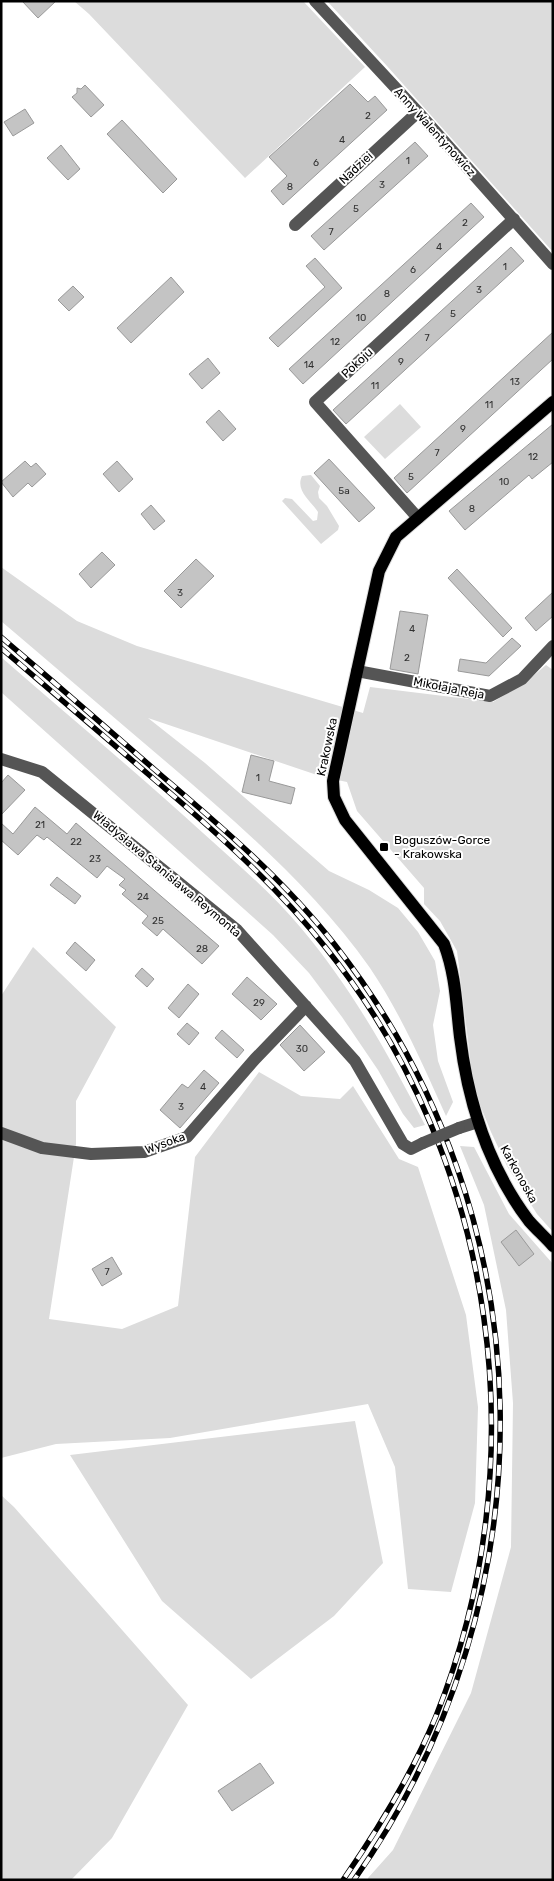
<svg xmlns="http://www.w3.org/2000/svg" width="554" height="1881" viewBox="0 0 554 1881" font-family="Rubik,sans-serif">
<style>
.green{fill:#dcdcdc}
.building{fill:#c4c4c4;stroke:#999}
.lines{fill:none;stroke-linecap:round;stroke-linejoin:round}
.major-casing{stroke:#dbdbdb;stroke-width:14}
.minor{stroke:#555;stroke-width:12}
.major{stroke:#000;stroke-width:12}
.rail-casing{stroke:#000;stroke-width:5.5}
.rail{stroke:#fff;stroke-width:4;stroke-dasharray:11;stroke-linecap:butt}
.minor-bridge{stroke:#555;stroke-width:12}
.poi-dot{fill:#000;stroke:#fff;stroke-width:2}
.labels{text-anchor:middle;stroke-width:4;stroke-linejoin:round;paint-order:stroke}
.number-label{font-size:10px;fill:#313131}
.street-label{font-size:12px;fill:#000;stroke:#fff}
.poi-label{font-size:12px;fill:#000;stroke:#fff;text-anchor:start}
</style>
<rect width="100%" height="100%" fill="#fff"/>
<path class="green" d="M74,1h229l62,66 -120,111 -156,-164z
M327,1h226v251l-166,-186z
M400,404l21,23 -36,32 -21,-22z
M311,475l9,11 -2,6 1,6 8,8 12,20 -1,4 -17,14 -39,-43 3,-3 7,1 21,22 4,-1 1,-8c-7,-11 -23,-21 -16,-36z
M1,567l76,54 60,25 226,67 7,-26 123,15 33,-20 20,-17 7,5v562l-16,-18 -30,-48 -16,-34 -17,-42 -17,-139 -17,-30 -16,-17v-16l-67,-77 -10,-29 -24,-5 -175,-59 57,45 124,108 40,19 29,18 20,24 17,29 5,30 -7,34 5,36 15,41 -7,14c-23,-51 -45,-102 -76,-148 -55,-78 -127,-140 -199,-202 -57,-48 -113,-97 -170,-145z
M1,657c68,59 136,116 202,176 33,30 69,60 98,95 52,62 87,126 124,197l-11,3 -11,-14 -25,-44 -36,-53 -33,-44 -36,-38 -272,-243z
M33,947l83,80 -40,74v43l-27,175 73,10 56,-23 17,-149 64,-85 42,24 39,3 13,-13 46,73 19,8 48,148 12,92 -3,96 -24,89 -43,-3 -13,-122 -27,-63 -198,34 -114,6 -55,14v-462z
M460,1146l14,1 35,67 44,50v616h-185v-2l25,-28 78,-157 40,-146 2,-144 -7,-93 -22,-105z
M355,1421l28,142 -49,53 -83,63 -89,-78 -92,-146z
M1,1495l13,12 174,198 -76,133 -41,42h-70z"/>
<path class="building" d="M22,1h34l-18,17z
M350,84l18,18 7,-6 12,14 -104,95 -12,-14 16,-15 -18,-19z
M85,85l19,20 -13,12 -19,-20 5,-4v-5l4,1z
M25,109l9,14 -21,13 -9,-14z
M122,120l55,59 -14,14 -56,-59z
M415,142l13,14 -104,94 -13,-14z
M61,145l19,24 -12,11 -21,-22z
M471,203l13,14 -181,167 -14,-15z
M511,247l13,14 -178,163 -13,-14z
M315,258l27,30 -64,59 -9,-9 56,-51 -19,-21z
M171,277l13,15 -53,51 -14,-15z
M73,286l11,11 -15,14 -11,-11z
M553,332v27l-146,134 -13,-15z
M208,358l12,15 -18,16 -13,-15z
M219,410l17,19 -13,12 -17,-19z
M553,424v38l-21,17 -3,-4 -64,55 -16,-19z
M329,459l46,49 -16,14 -45,-49z
M25,461l6,6 5,-4 10,11 -14,13 -4,-4 -15,14 -12,-15z
M117,461l16,18 -14,13 -16,-18z
M151,505l14,16 -11,9 -13,-16z
M102,552l13,13 -24,23 -12,-14z
M196,559l18,17 -33,32 -17,-17z
M457,569l55,59 -9,9 -55,-59z
M553,592v24l-17,15 -11,-13z
M400,611l28,4 -10,59 -28,-5z
M512,638l9,8 -32,30 -31,-5 2,-12 26,4z
M251,755l23,6 -5,20 26,7 -4,16 -49,-12z
M8,775l17,15 -24,25v-32z
M35,807l32,27 9,-11 143,123 -17,18 -39,-35 -6,7 -15,-13 6,-7 -26,-22 4,-4 -7,-5 6,-6 -18,-13 -10,12 -50,-41 -3,3 -7,-5 -19,20 -17,-15v-17l12,11z
M57,877l24,19 -6,8 -25,-19z
M75,942l20,18 -9,11 -20,-18z
M142,968l12,11 -7,8 -12,-11z
M247,977l30,27 -16,16 -29,-26z
M188,984l11,10 -20,24 -11,-10z
M187,1023l12,10 -10,12 -12,-11z
M300,1025l25,27 -21,19 -24,-26z
M222,1030l22,20 -7,8 -22,-20z
M204,1070l15,13 -39,45 -20,-18 22,-26 6,4z
M516,1230l18,24 -15,12 -18,-24z
M112,1257l10,17 -20,12 -10,-17z
M260,1763l14,20 -42,28 -14,-20z"/>
<g class="lines">
<defs>
<path id="major" d="M553,402l-157,135 -17,34 -46,210 1,16 11,23 99,124c12,32 12,60 16,93 8,65 29,131 69,184 7,8 16,16 24,25"/>
</defs>
<use href="#major" class="major-casing"/>
<path class="minor" d="M315,1l103,111 135,152
M295,225l123,-113
M418,518l-103,-116 199,-183
M357,671l133,25 32,-17 31,-33
M1,759l41,13 195,158 118,131 48,83 8,5 12,-6
M459,1128l19,-6
M1,1133l41,15 49,6 53,-2 43,-15 68,-78 51,-53"/>
<use href="#major" class="major"/>
<defs>
<path id="rail" d="M1,637c54,46 108,93 161,139 61,52 123,105 173,169 215,274 219,652 19,935
M1,648c52,44 103,88 154,132 61,52 121,105 171,168 172,214 212,514 110,768 -24,58 -57,112 -93,164"/>
</defs>
<use href="#rail" class="rail-casing"/>
<use href="#rail" class="rail"/>
<path class="minor-bridge" d="M423,1143l36,-15"/>
</g>
<rect class="poi-dot" x="379" y="842" width="10" height="10" rx="2.5"/>
<g class="labels">
<g class="number-label">
<text x="368" y="119">2</text>
<text x="342" y="143">4</text>
<text x="408" y="164">1</text>
<text x="316" y="166">6</text>
<text x="382" y="188">3</text>
<text x="290" y="190">8</text>
<text x="356" y="212">5</text>
<text x="465" y="226">2</text>
<text x="331" y="235">7</text>
<text x="439" y="250">4</text>
<text x="505" y="270">1</text>
<text x="413" y="273">6</text>
<text x="479" y="293">3</text>
<text x="387" y="297">8</text>
<text x="453" y="317">5</text>
<text x="361" y="321">10</text>
<text x="427" y="341">7</text>
<text x="335" y="345">12</text>
<text x="401" y="365">9</text>
<text x="309" y="368">14</text>
<text x="515" y="385">13</text>
<text x="375" y="389">11</text>
<text x="489" y="408">11</text>
<text x="463" y="432">9</text>
<text x="437" y="456">7</text>
<text x="533" y="460">12</text>
<text x="411" y="480">5</text>
<text x="504" y="485">10</text>
<text x="344" y="494">5a</text>
<text x="472" y="512">8</text>
<text x="180" y="596">3</text>
<text x="412" y="632">4</text>
<text x="407" y="661">2</text>
<text x="258" y="781">1</text>
<text x="40" y="828">21</text>
<text x="76" y="845">22</text>
<text x="95" y="862">23</text>
<text x="143" y="900">24</text>
<text x="158" y="924">25</text>
<text x="202" y="952">28</text>
<text x="259" y="1006">29</text>
<text x="302" y="1052">30</text>
<text x="203" y="1090">4</text>
<text x="181" y="1110">3</text>
<text x="107" y="1275">7</text>
</g>
<g class="street-label">
<text transform="translate(435 132) rotate(48)" y="4">Anny Walentynowicz</text>
<text transform="translate(356 168) rotate(-43)" y="4">Nadziei</text>
<text transform="translate(357 363) rotate(-43)" y="4">Pokoju</text>
<text transform="translate(449 688) rotate(11)" y="4">Mikołaja Reja</text>
<text transform="translate(327 747) rotate(-78)" y="4">Krakowska</text>
<text transform="translate(167 874) rotate(40)" y="4">Władysława Stanisława Reymonta</text>
<text transform="translate(165 1143) rotate(-20)" y="4">Wysoka</text>
<text transform="translate(519 1174) rotate(61)" y="4">Karkonoska</text>
</g>
<g class="poi-label">
<text x="394" y="844">Boguszów-Gorce<tspan x="394" dy="14">- Krakowska</tspan></text>
</g>
</g>
<rect width="554" height="1881" fill="none" stroke="#000000" stroke-width="5"/>
</svg>
